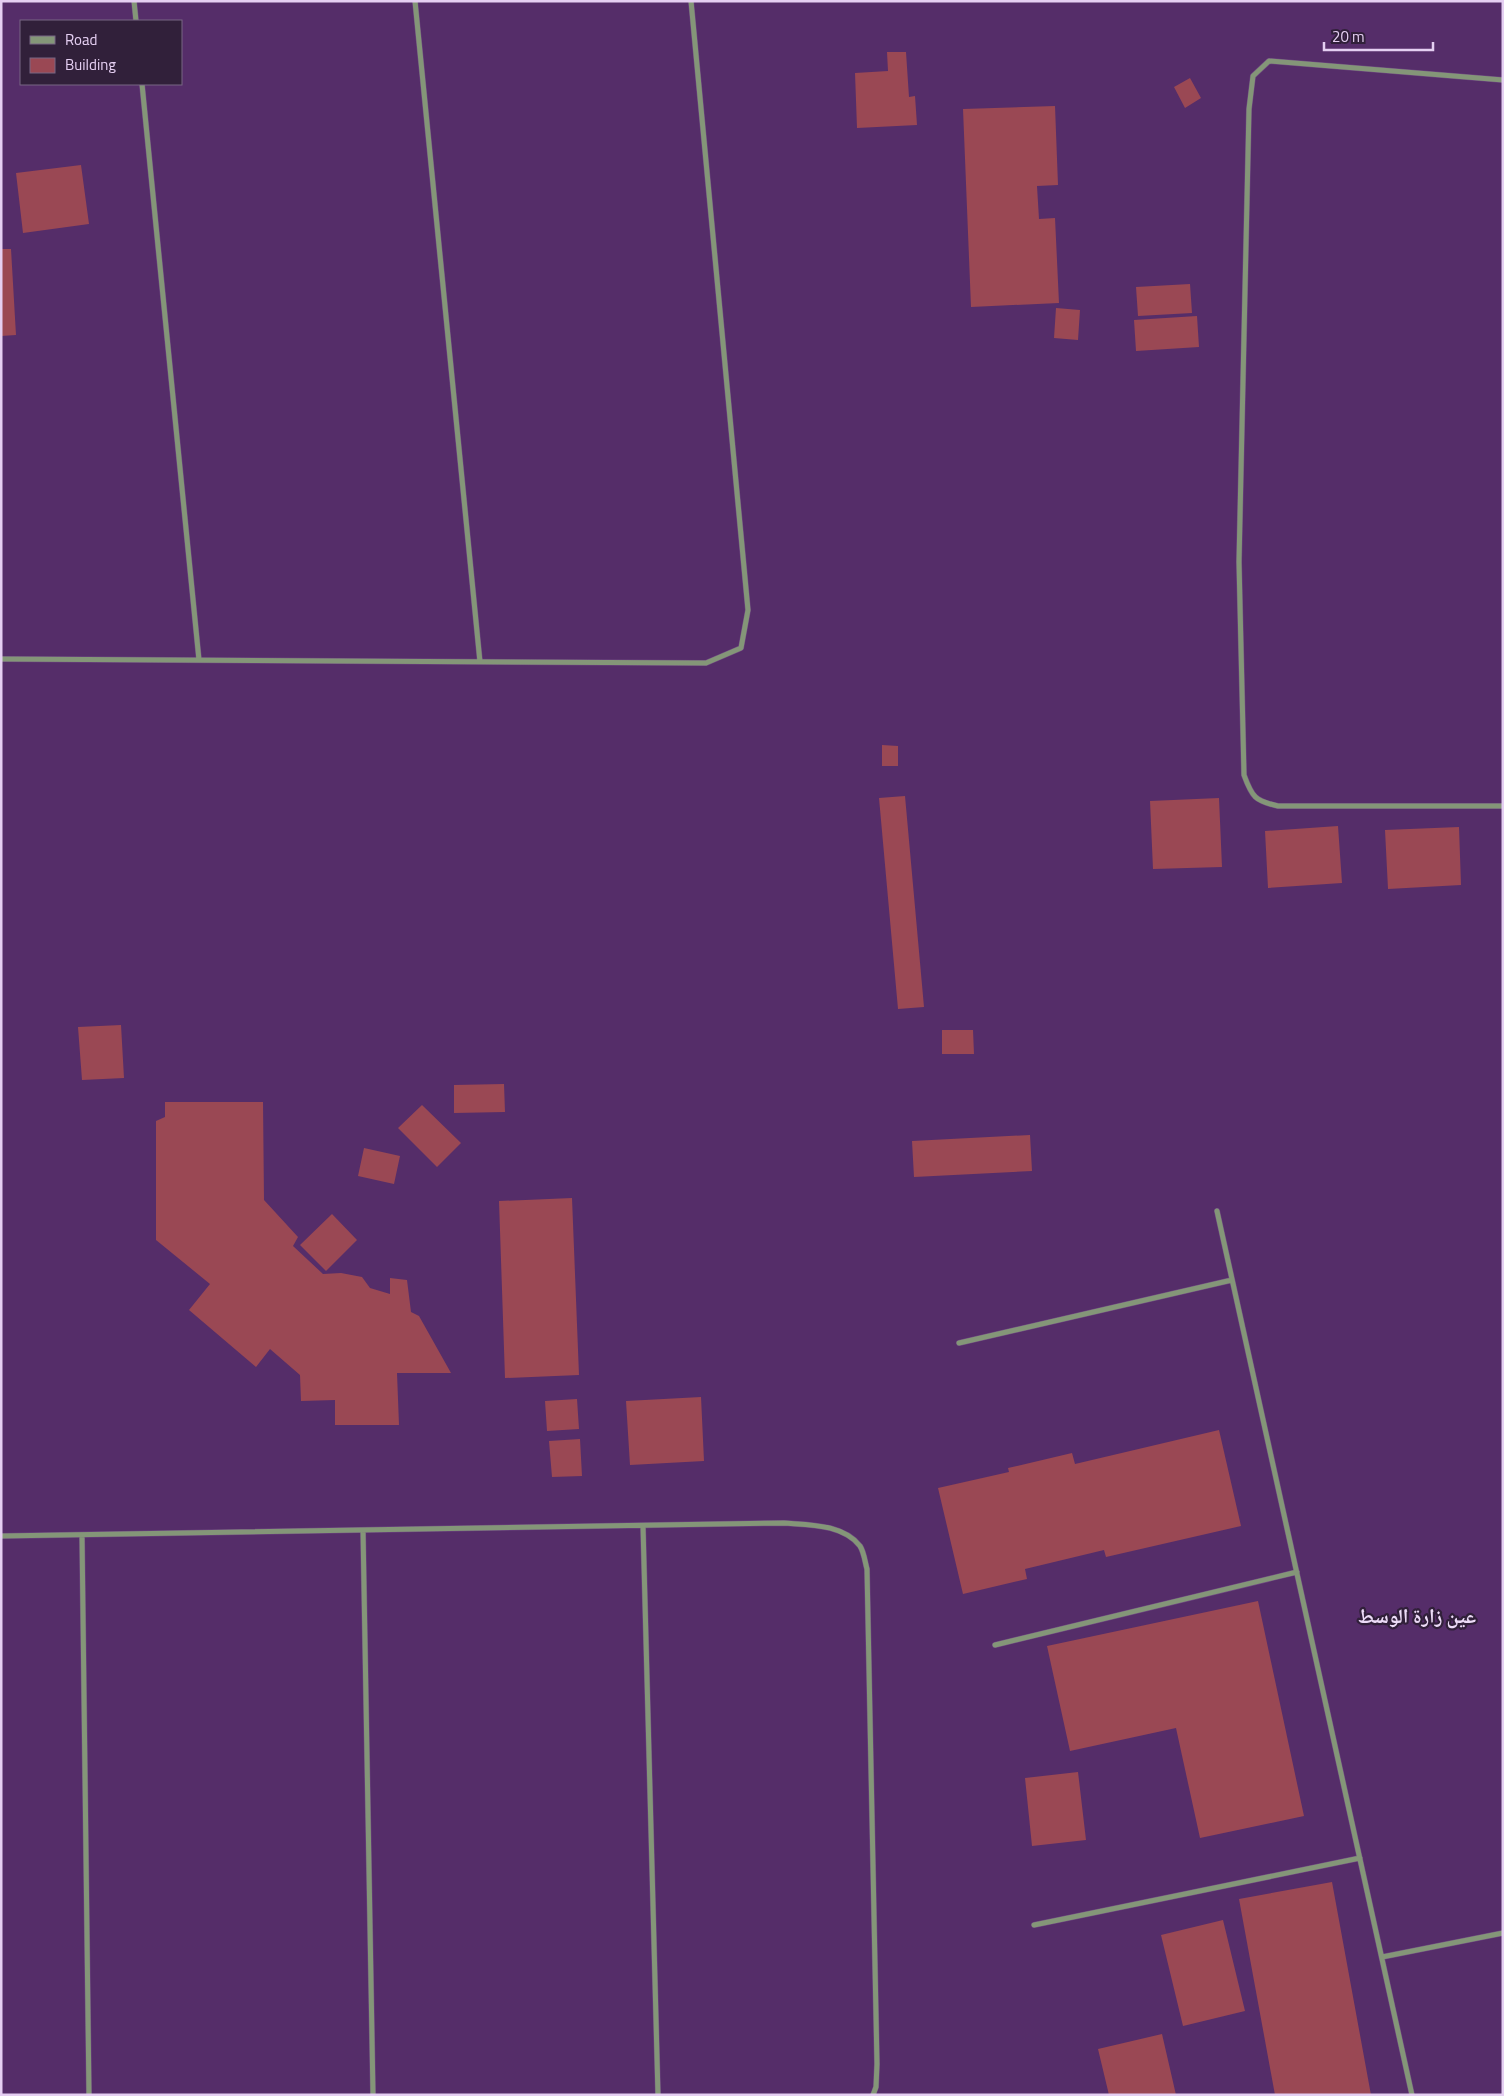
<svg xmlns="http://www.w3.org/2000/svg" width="1504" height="2096" viewBox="0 0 1504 2096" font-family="'Titillium Web','Noto Naskh Arabic',sans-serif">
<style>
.building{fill:#9a4854}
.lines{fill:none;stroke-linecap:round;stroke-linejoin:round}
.minor-casing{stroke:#6f4a82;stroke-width:6}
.minor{stroke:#849678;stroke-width:5}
.labels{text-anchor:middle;stroke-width:4.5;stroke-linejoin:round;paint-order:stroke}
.district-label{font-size:20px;font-weight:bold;fill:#ecdbf7;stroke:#31203a}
</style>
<rect width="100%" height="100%" fill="#552d69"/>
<path class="building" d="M887,52h19l3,45 6,-1 2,29 -60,3 -2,-55 33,-2z
M1190,78l11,20 -16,10 -11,-21z
M1055,106l3,79 -21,1 2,33 16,-1 4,85 -88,4 -8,-198z
M81,165l8,59 -66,9 -7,-60z
M1,249h10l5,86 -15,1z
M1190,284l2,29 -54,3 -2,-29z
M1056,308l24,2 -2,30 -24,-2z
M1197,316l2,31 -63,4 -2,-31z
M882,745l16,1v20h-16z
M905,796l19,211 -26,2 -19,-211z
M1219,798l3,69 -69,2 -3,-68z
M1338,826l4,57 -74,5 -3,-57z
M1459,827l2,58 -73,4 -3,-59z
M121,1025l3,53 -42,2 -4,-53z
M942,1030h31l1,24h-32z
M504,1084l1,28 -51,1v-28z
M165,1102h98l1,98 34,37 -5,9 30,28 18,-1 21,4 8,11 20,6v-16l17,2 4,32 8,4 32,57h-54l2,52h-64v-25l-34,1 -1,-26 -30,-26 -14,18 -67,-57 21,-26 -54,-44v-119l9,-4z
M422,1105l39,38 -24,24 -39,-39z
M1030,1135l2,36 -118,6 -2,-36z
M364,1148l36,8 -6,28 -36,-8z
M572,1198l7,177 -74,3 -6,-177z
M332,1214l25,26 -31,31 -26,-26z
M701,1397l3,64 -74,4 -4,-64z
M577,1399l2,30 -32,2 -2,-30z
M1219,1430l22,96 -135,31 -2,-7 -79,19 2,10 -64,15 -25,-106 71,-16 -1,-4 64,-15 3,11z
M580,1439l2,37 -30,1 -3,-36z
M1258,1601l46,215 -104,22 -24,-110 -106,23 -23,-105z
M1078,1772l8,68 -54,6 -7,-68z
M1332,1882l39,213h-96l-36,-196z
M1223,1920l22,91 -62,15 -22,-91z
M1162,2034l14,61h-67l-11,-46z"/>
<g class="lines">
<defs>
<path id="minor" d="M134,1l2,20
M415,1l65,661
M1503,80l-234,-19 -16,15 -4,33 -10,453 5,213c8,22 11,26 34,31h225
M142,84l57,576
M1,659l705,4 35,-15 7,-38 -57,-609
M1217,1211l195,884
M959,1343l273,-63
M643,1526l15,569
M363,1530l10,565
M82,1535l7,560
M1,1536l783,-13c25,2 59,1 76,23 4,6 5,16 7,23l10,495 -1,23 -3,8
M995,1645l302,-73
M1034,1925l326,-67
M1382,1957l121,-24"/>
</defs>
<use href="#minor" class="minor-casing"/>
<use href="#minor" class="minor"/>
</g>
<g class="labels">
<g class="district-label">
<text x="1417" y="1623">عين زارة الوسط</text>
</g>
</g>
<rect width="1504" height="2096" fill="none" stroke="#e5cff2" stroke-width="5"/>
<rect x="20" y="20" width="162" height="65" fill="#31203a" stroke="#796684"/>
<rect x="30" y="36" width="25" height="8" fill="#849678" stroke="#796684"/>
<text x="65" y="45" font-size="15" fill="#e5cff2">Road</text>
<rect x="30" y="58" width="25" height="15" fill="#9a4854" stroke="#796684"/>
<text x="65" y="70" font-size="15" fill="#e5cff2">Building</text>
<path d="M1324 42v8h109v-8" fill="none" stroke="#e5cff2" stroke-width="2.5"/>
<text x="1332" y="42" font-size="15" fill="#e5cff2" stroke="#31203a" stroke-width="4" paint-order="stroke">20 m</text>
</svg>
